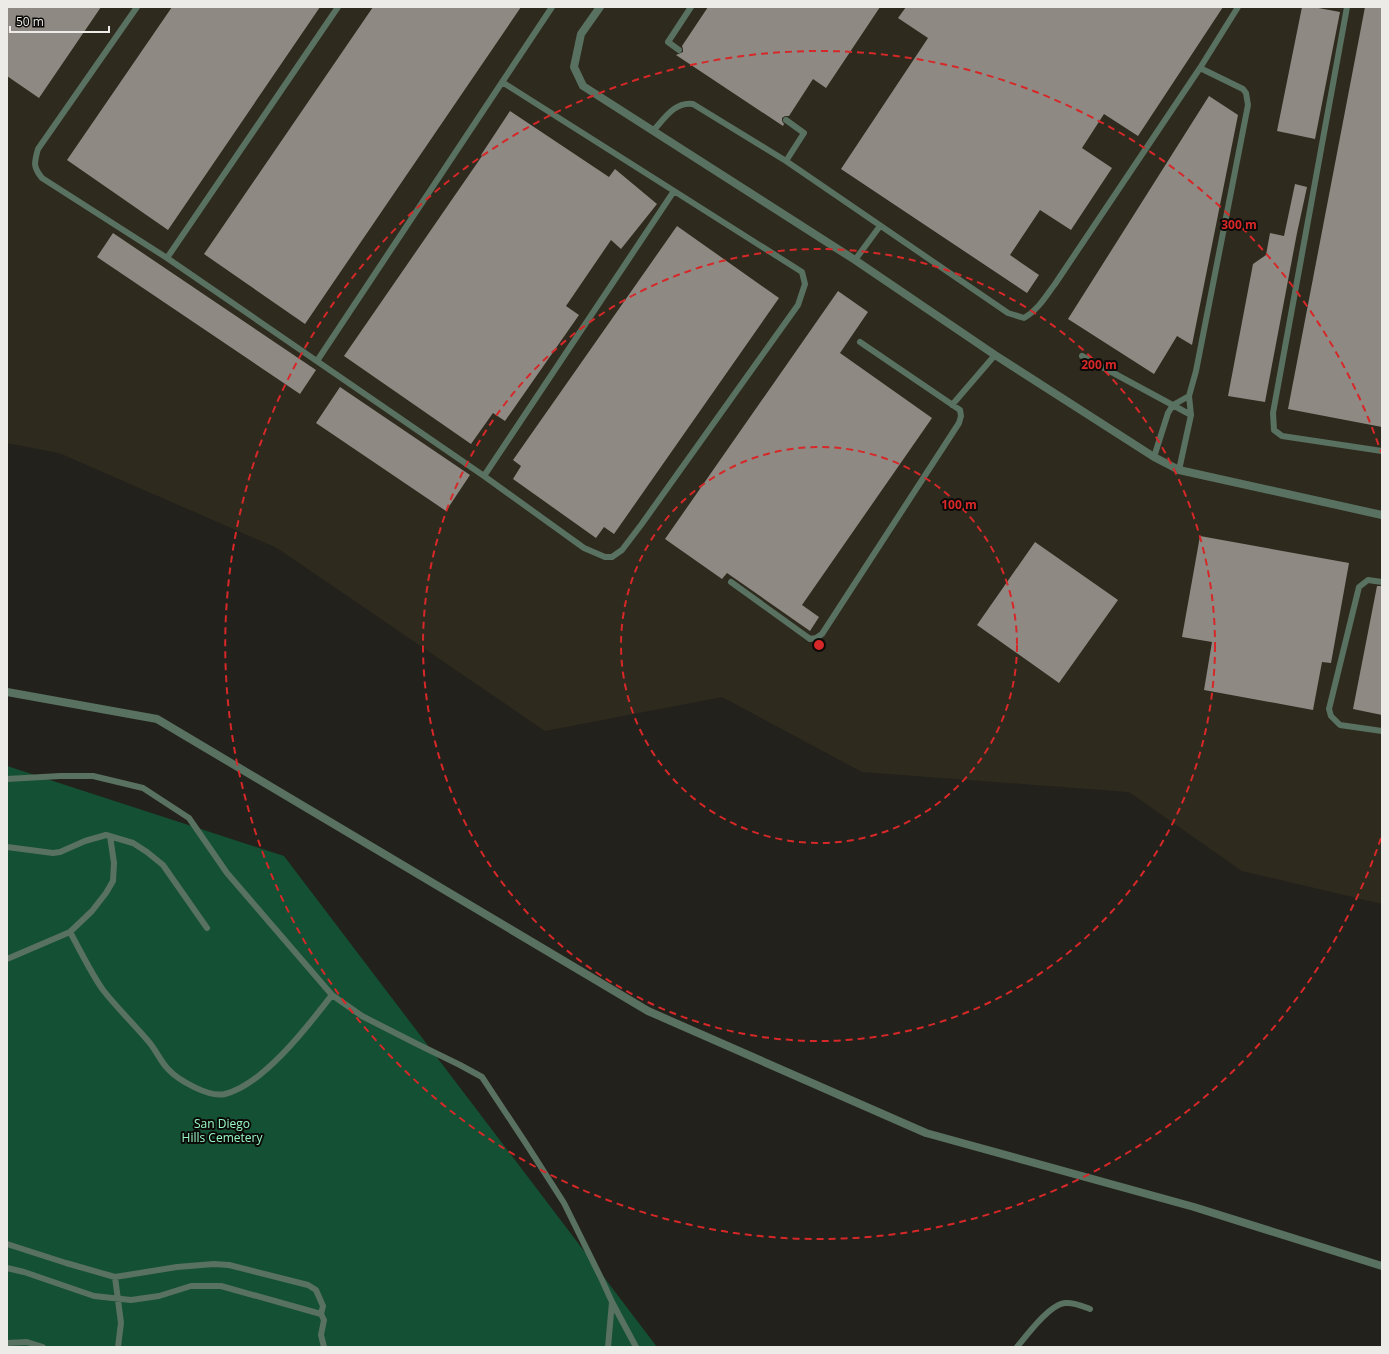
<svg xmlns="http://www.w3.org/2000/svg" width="1389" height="1354" viewBox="0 0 1389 1354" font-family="'Open Sans',sans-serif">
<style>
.built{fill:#2e2a1e}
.green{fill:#145034}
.building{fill:#8f8983}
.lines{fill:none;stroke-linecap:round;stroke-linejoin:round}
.lane{stroke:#597160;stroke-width:6}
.street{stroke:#597160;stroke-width:8}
.ring{fill:none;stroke:#d62828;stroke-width:2;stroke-dasharray:7 5}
.labels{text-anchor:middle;stroke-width:4;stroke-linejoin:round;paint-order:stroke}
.park-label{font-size:12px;fill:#98f9c4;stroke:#0b0a08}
.centre{fill:#d62828;stroke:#0b0a08;stroke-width:2}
.ring-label{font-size:12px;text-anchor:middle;font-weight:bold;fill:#d62828;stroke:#0b0a08;stroke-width:4;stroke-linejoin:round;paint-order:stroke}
</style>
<rect width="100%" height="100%" fill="#23211b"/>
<path class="built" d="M7,7h1375v897l-140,-33 -113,-79 -267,-20 -140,-75 -177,34 -268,-183 -218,-95 -52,-10z"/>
<path class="green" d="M7,766l277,90 373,491h-650z"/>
<path class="building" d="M7,7h94l-62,91 -32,-22z
M172,7h148l-152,223 -101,-70z
M373,7h148l-216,317 -101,-70z
M708,7h172l-54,81 -13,-9 -24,37h-4l-3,2v3l2,3 -1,2 -107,-71 7,-3v-3l-1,-3z
M906,7h317l-85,129 -34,-22 -22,34 30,20 -41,62 -31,-20 -30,45 29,20 -12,18 -186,-124 87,-131 -30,-20z
M1302,7h11l27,5 -25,127 -38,-8z
M1365,7h17v420l-94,-18z
M1209,96l29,19 -46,230 -15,-9 -23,38 -86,-55z
M510,111l99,66 6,-8 42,35 -36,45 -10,-9 -45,66 13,9 -74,106 -12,-8 -22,31 -127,-88 138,-200 -1,-1z
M1295,184l12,3 -10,46 -32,169 -37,-6 25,-132 13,-9 4,-22 14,3z
M677,226l102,72 -165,236 -10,-7 -8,11 -83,-59 8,-13 -8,-6z
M113,233l203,137 -16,24 -203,-137z
M838,291l30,21 -28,41 92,65 -130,187 17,12 -9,14 -83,-58 -5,6 -57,-40z
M340,387l130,88 -24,36 -130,-88z
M1200,536l149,27 -18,100 -9,-1 -9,48 -109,-20 8,-48 -30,-5z
M1035,542l83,58 -59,83 -82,-58z
M1377,586h5v129l-29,-6z"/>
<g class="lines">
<path class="lane" d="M137,7l-99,142c-4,14 -5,18 4,29l125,80 317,218 100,72 21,9h7l10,-7 19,-25 157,-220 7,-21 -3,-12 -300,-190
M1347,7l-74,406 1,17 8,6 100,15
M679,50l-11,-8 23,-35
M653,131c11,-12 22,-30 40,-27l93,57 222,152 16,5c14,-8 22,-22 31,-34l145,-216 38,-61
M786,161l18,-28 -18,-13
M167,258l171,-251
M855,260l25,-34
M1082,356l109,59
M317,361l235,-354
M952,405l43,-50
M1154,457l14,-44 5,-8 16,-9
M1179,470l12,-55 -2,-19 7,-25 52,-266 -2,-12 -3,-4 -43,-21
M484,476l190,-285
M731,582l79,57 6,-1 6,-4 137,-211 2,-7 -1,-6 -100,-68
M1382,582l-14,-2 -9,7 -30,122 2,7 9,9 42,6
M7,779l53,-3h33l50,12 46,30 38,55 105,122 30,21 55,28 43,21 22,12 43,65 39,61 38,77 10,22 -4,45
M7,847l46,6 7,-1 25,-11 21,-6 27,8 14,9 16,13 44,63
M70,932c10,18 21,41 33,58 14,18 31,34 46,52 7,8 11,19 19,27 10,11 41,29 57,25 38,-9 83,-68 107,-99
M7,959l63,-27 22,-21 14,-18 7,-12 1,-18 -4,-27
M7,1244l59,19 49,14 62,-10 37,-3 15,1 79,20 8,5 7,16 -2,8 3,6 -3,15 3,12
M7,1268l17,4 70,24 37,4 28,-4 32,-10h30l100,28
M115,1277l6,46 -3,24
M612,1302l24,45
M7,1343l20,-1 16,5
M1017,1347c10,-12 33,-43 48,-44 9,-1 17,3 25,6"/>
<path class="street" d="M600,7l-19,27 -7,33 9,19 272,174 140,95 159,102 25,13 203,45
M7,692l150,27 491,292 278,122 268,74 188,59"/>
</g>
<g class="ring">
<circle cx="819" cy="645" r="198"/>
<circle cx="819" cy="645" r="396"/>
<path d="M1381 838A594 594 0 1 1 1381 452"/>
</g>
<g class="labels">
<g class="park-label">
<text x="222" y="1128">San Diego<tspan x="222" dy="14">Hills Cemetery</tspan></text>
</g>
</g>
<circle cx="819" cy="645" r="6" class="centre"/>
<g class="ring-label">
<text x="1239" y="229">300 m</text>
<text x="1099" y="369">200 m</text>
<text x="959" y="509">100 m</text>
</g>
<rect width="1389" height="1354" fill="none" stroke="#edebe7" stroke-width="16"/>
<path d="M10 26v6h99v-6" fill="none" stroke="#edebe7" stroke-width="2"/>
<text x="16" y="26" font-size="12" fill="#edebe7" stroke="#0b0a08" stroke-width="3" paint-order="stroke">50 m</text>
</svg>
